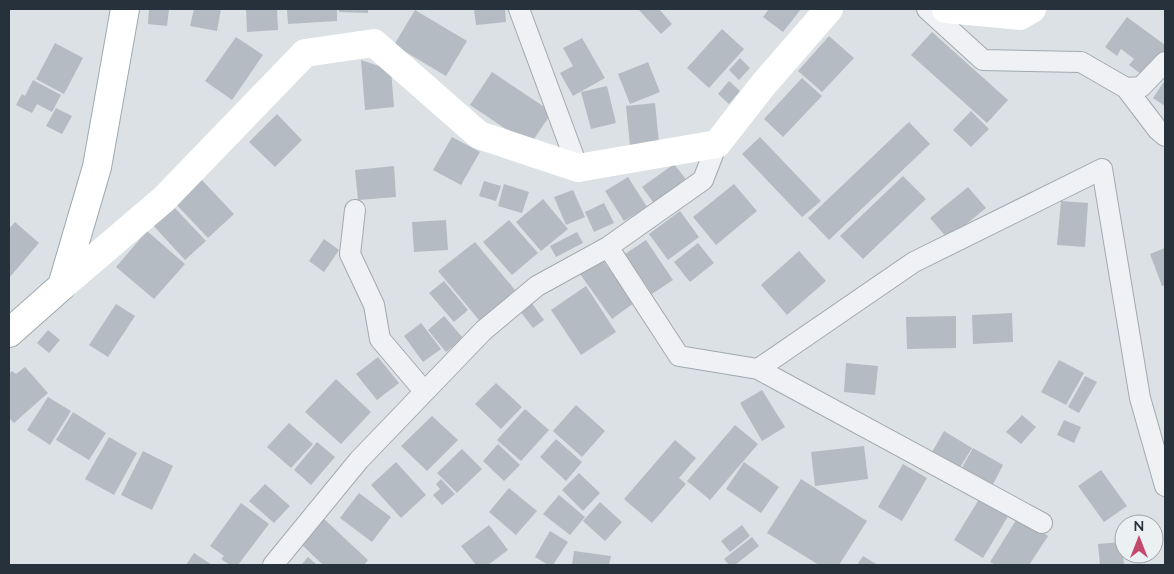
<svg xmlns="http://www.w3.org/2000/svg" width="1174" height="574" viewBox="0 0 1174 574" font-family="Lato,sans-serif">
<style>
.building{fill:#b4bbc2}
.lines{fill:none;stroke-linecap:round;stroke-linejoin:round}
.street-casing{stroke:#a2a9af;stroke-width:22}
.primary-casing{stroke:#9ca7b0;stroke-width:30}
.street{stroke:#eff1f4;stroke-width:20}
.secondary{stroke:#fff;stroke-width:28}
.primary{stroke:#fff;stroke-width:28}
</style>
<rect width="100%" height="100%" fill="#dce1e5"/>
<path class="building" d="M149,9h20l-2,17 -19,-2z
M194,9h27l-4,22 -27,-5z
M246,9h31l1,21 -31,2z
M287,9h50v12l-49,3z
M339,9h29v4l-29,-1z
M474,9h31l1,13 -30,3z
M640,9h19l13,15 -11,10 -22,-24z
M769,9h32l-18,23 -20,-15z
M415,10l52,31 -21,35 -52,-31z
M1127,17l38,28v4l-20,28 -16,-12 5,-6 -13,-10 -4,7 -12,-9z
M722,29l22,20 -35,39 -22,-20z
M932,32l76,68 -21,23 -76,-68z
M829,36l25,22 -32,34 -24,-21z
M236,37l27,18 -31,45 -27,-19z
M582,38l23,40 -32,18 -13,-23 13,-7 -10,-18z
M55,43l28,15 -19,36 -28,-15z
M740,58l10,10 -11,12 -10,-10z
M361,60l30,10 3,37 -29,3z
M648,62l12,30 -30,12 -12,-30z
M492,72l60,40 -22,33 -60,-40z
M802,78l20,18 -39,41 -19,-18z
M33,80l28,15 -9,17 -15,-8 -5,9 -16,-8 6,-11 3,2z
M1165,80v26l-12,-8z
M729,81l11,10 -11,13 -11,-10z
M607,86l9,37 -25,6 -10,-37z
M655,103l4,40 -29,3 -4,-40z
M56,108l16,8 -10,18 -16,-8z
M971,111l18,18 -18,18 -18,-17z
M277,114l25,26 -27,27 -26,-25z
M909,122l21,22 -101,96 -21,-22z
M452,137l28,15 -19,33 -28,-15z
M760,137l61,64 -19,16 -60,-63z
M674,164l14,18 -32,24 -14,-19z
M394,166l2,31 -38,3 -3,-30z
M903,176l23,23 -63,60 -23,-23z
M199,177l35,37 -26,24 -35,-37z
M628,177l19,30 -23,14 -19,-30z
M484,181l17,5 -5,15 -17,-5z
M504,184l25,8 -7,21 -24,-7z
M734,184l23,27 -41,34 -23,-28z
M968,187l18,21 -38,31 -18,-21z
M573,190l12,27 -19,8 -12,-28z
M543,199l25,30 -27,22 -25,-29z
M1061,201l27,2 -3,44 -28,-2z
M604,203l10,20 -20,9 -9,-20z
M171,204l35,37 -21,19 -34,-37z
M680,211l19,26 -31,23 -19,-26z
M446,220l2,30 -34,2 -2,-30z
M509,220l29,33 -26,22 -29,-33z
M15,222l24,21 -30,35v-49z
M147,231l38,33 -31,35 -38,-32z
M577,232l6,11 -27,14 -6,-11z
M324,239l15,11 -15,22 -15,-11z
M646,240l27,40 -21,14 -27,-40z
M475,242l40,48 -36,30 -41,-49z
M698,243l16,20 -24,19 -16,-20z
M1165,248v37l-3,1 -12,-32z
M799,251l27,30 -39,34 -26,-30z
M602,259l32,44 -22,16 -32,-45z
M444,281l24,29 -14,12 -25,-29z
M586,286l30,46 -35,23 -30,-45z
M531,302l13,18 -11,8 -13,-17z
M116,304l19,12 -27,41 -19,-12z
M1012,313l1,29 -40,2 -1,-29z
M444,316l19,22 -17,14 -18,-22z
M956,316v32l-49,1 -1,-32z
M421,323l20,26 -18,13 -19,-26z
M48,330l12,10 -11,13 -12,-10z
M378,357l21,26 -22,17 -21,-26z
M1059,360l25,13 -18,32 -25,-13z
M846,363l32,3 -3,29 -31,-3z
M25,367l23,26 -34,30 -5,-5v-44l3,-3 4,3z
M1085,376l12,6 -18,31 -11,-6z
M336,379l35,33 -30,32 -36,-32z
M496,383l26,24 -21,22 -26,-25z
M762,390l23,37 -23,14 -22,-38z
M48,397l23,14 -21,34 -23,-15z
M576,405l29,26 -23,26 -29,-26z
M525,409l24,21 -28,31 -24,-21z
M73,412l33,21 -17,27 -33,-20z
M1022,415l14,12 -15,17 -15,-12z
M432,416l26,24 -31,31 -26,-25z
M1064,420l17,7 -7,16 -17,-8z
M289,423l24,21 -22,24 -24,-21z
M735,425l23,19 -48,56 -23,-19z
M944,431l28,17 -13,21 -27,-17z
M109,437l28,16 -23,42 -29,-16z
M556,439l26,23 -16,19 -26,-24z
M675,440l21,18 -17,20 7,6 -34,39 -28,-24z
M317,442l18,15 -24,28 -17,-15z
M498,444l22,21 -16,16 -21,-20z
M864,446l4,33 -53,7 -4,-34z
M973,448l30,17 -12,23 -31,-17z
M462,449l20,20 -25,24 -20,-20z
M143,451l30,15 -21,44 -31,-15z
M396,462l30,33 -25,23 -30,-33z
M744,462l35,25 -18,26 -35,-24z
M903,464l24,14 -25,43 -24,-14z
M1101,470l26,36 -23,16 -26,-36z
M579,473l21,20 -17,18 -21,-21z
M441,479l14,15 -13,11 -9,-10 7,-6 -4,-5z
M801,479l66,42 -28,44h-20l-52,-32z
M265,484l25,22 -16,17 -25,-22z
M509,488l28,23 -21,24 -27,-23z
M359,493l32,24 -19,25 -32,-24z
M559,495l26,22 -15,18 -27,-21z
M981,496l29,17 -27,45 -29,-18z
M600,502l22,20 -17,19 -22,-20z
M241,503l28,21 -31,41h-8l-9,-6 3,-3 -14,-10z
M1018,517l30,19 -19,29h-33l-6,-3z
M323,518l45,42 -4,5h-41l-23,-22z
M489,525l19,25 -20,15h-12l-15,-19z
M742,525l8,11 -20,16 -9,-11z
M550,531l18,11 -15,23h-5l-13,-8z
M752,537l7,9 -24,19h-6l-5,-6z
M1122,542l2,23h-24l-2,-21z
M574,551l37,5 -2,9h-37z
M194,553l18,12h-26z
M863,556l15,9h-21z
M308,557l9,8h-16z"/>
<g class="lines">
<defs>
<path id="street" d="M519,9l59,159
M927,9l56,51 98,2 45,26 32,42 7,6
M1126,88l15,-1 24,-25
M717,144l-14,36 -95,67 71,109 79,13 284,154
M355,210l-5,44 24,51 6,34 44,52
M758,369l156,-107 188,-93 38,229 25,88
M273,565l86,-105 125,-130 53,-44 71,-39"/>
<path id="primary" d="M9,333l53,-47 35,-119 28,-158"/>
</defs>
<use href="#street" class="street-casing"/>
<use href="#primary" class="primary-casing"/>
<use href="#street" class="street"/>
<path class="secondary" d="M946,9l74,7 12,-7
M62,286l102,-87 141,-146 69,-10 105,92 99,33 139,-24 46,-59 66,-76"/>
<use href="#primary" class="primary"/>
</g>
<rect width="1174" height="574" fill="none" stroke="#27313b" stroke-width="20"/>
<g transform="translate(1139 539)"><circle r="24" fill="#ebf0f3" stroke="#9da4a9"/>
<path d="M0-4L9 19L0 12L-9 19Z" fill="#c4486c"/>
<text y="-8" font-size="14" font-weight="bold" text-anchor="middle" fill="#27313b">N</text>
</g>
</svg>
